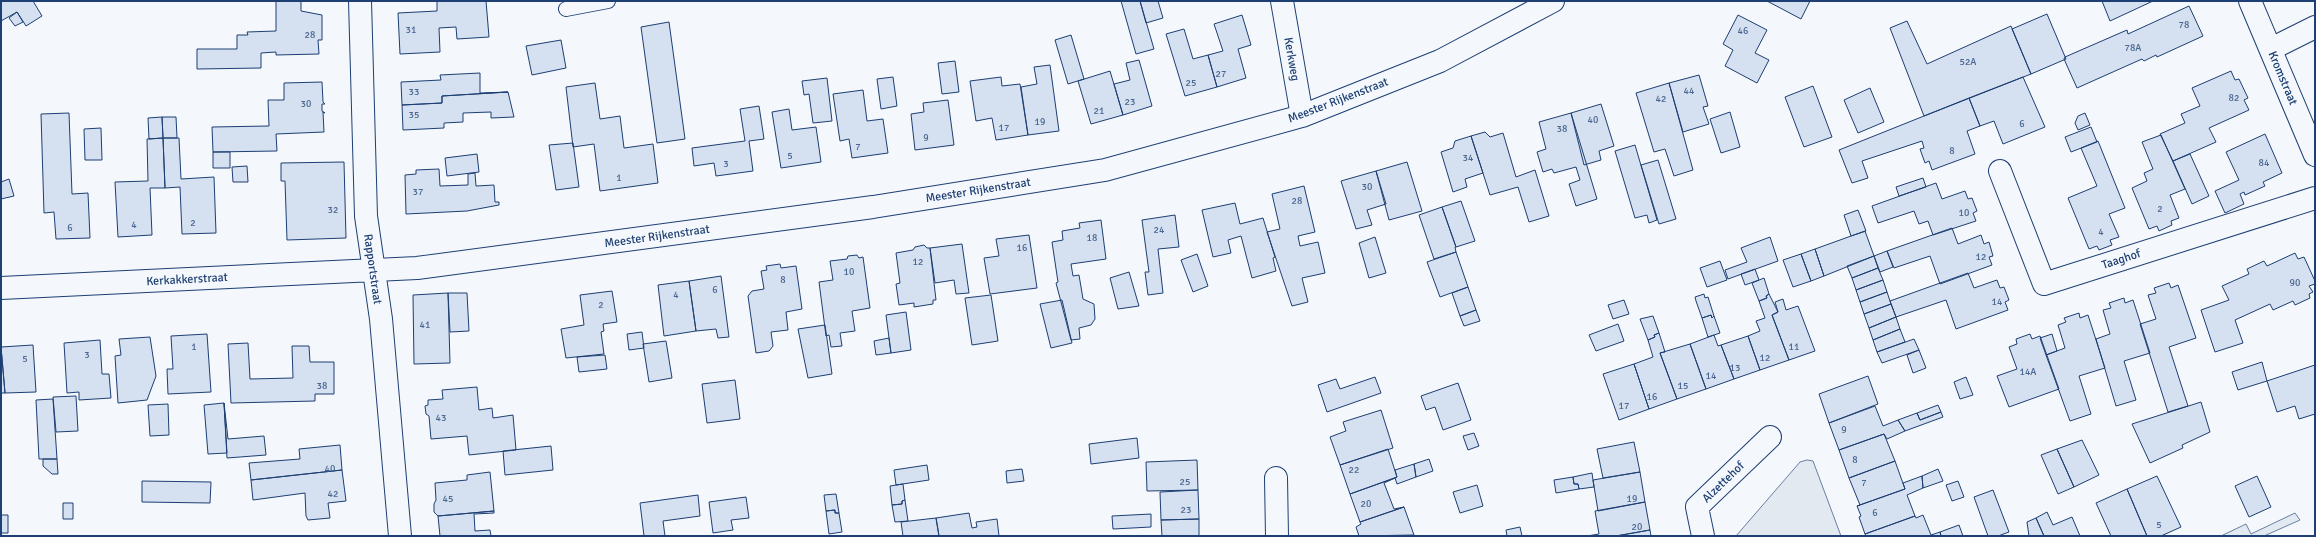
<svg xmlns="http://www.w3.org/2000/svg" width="2316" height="537" viewBox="0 0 2316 537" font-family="Signika,sans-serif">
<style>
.green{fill:#e3e9f0;stroke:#687fa3}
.building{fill:#d5e0f0;stroke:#1d3f73}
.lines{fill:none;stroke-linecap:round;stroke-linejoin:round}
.lane-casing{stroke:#1d3f73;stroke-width:16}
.street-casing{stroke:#1d3f73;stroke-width:24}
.secondary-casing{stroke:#1d3f73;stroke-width:24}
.lane{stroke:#f4f7fb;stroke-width:14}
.street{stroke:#f4f7fb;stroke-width:22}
.secondary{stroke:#f4f7fb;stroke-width:22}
.labels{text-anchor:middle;stroke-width:3;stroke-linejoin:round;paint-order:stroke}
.number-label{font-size:10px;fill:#4b6792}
.street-label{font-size:12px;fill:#1d3f73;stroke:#f4f7fb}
</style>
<rect width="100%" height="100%" fill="#f4f7fb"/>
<path class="green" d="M1807,460l6,1 28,75h-105l64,-74z
M2295,513l5,7 -36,16h-43l25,-12 5,10z"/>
<path class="building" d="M1,1h32l9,15 -16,10 -9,-14 -16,9z
M276,1h25v10l21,4v25h-4l1,14 -43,1v-3l-15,1v15l-64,1v-20h40v-14h11l-1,-3 29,-1z
M437,1h49l3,36 -32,2 -1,-12 -17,1 1,24 -40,2 -2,-41 39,-2z
M1121,1h19l14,48 -18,5z
M1140,1h18l5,17 -17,5z
M1767,1h43l-9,18z
M2102,1h51l-43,20z
M2189,6l14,30 -46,21 -1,-2 -12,6 -2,-2 -65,29 -13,-29 1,-2 62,-27 1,4z
M17,12l6,10 -8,4 -6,-8z
M2047,14l19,45 -35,15 -19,-45z
M1242,15l9,30 -13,4 8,29 -29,9 -9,-32 15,-4 -9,-27z
M1738,15l29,15 -12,23 14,7 -12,23 -32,-17 8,-16 -10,-6z
M1907,21l20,43 84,-38 20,48 -107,42 -34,-88z
M669,22l16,117 -28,4 -16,-116z
M1184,29l9,30 15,-4 9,32 -32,9 -19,-62z
M1071,35l13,44 -16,5 -13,-44z
M561,40l5,28 -34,7 -6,-29z
M1139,60l13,46 -29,9 -9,-31 16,-4 -4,-17z
M955,61l4,31 -17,2 -4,-31z
M1050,65l9,66 -31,4 -7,-48 16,-3 -3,-17z
M1110,71l13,44 -32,9 -13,-43z
M2231,71l4,9 4,-1 9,19 -4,2 5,10 -40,18 7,14 -43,19 -13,-27 25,-11 -4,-9 19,-8 -8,-18z
M480,73v20l28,-1 -66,4v7l-40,2 -1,-23 40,-2 -1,-5z
M1699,75l9,31 -5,1 6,17 -26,8 -14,-49z
M893,77l4,29 -16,3 -4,-30z
M1001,77l1,9 18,-2 8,51 -32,5 -4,-22 -16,3 -6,-40z
M2023,77l22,50 -42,17 -9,-23 -14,5 -11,-28z
M827,78l5,43 -19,2 -4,-29 -5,1 -2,-14z
M322,82l1,20 2,2h-3v7l3,2 -2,-1 1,20 -48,2 1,17 -64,1 -1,-25 57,-1 -1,-26h16v-17z
M595,83l5,36 20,-3 4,32 29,-4 5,39 -58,8 -6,-47 -21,3 -7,-60z
M1669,83l24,87 -19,6 -9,-27 -11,3 -18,-59z
M1813,86l19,51 -28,10 -19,-50z
M1870,88l14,34 -26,11 -14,-33z
M863,90l4,31 16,-2 5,34 -36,5 -3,-19 -9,2 -7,-47z
M508,92l6,25 -23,1v-6l-28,1v9l-19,1v5l-41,2 -1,-25 40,-2v-7z
M1969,98l11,28 -13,5 8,23 -43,16 -3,-9 -4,2 -5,-14 4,-1 -2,-7 -60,20 6,17 -16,5 -13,-33z
M948,100l6,45 -39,5 -4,-36 13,-2 -1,-9z
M1601,104l13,42 -15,5 2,9 -17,5 -13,-52z
M759,106l5,33 -15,2 4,30 -37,5 -2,-13 -20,3 -2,-18 53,-7 -5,-32z
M789,109l3,21 24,-3 5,35 -40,6 -9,-56z
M1730,112l10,35 -19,6 -11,-34z
M69,113l3,81 16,-1 2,45 -34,1 -2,-27 -10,1 -3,-99z
M1571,113l26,86 -21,7 -7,-22 11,-4 -4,-13 -22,6 -2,-4 -9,3 -6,-20 9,-3 -7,-27z
M2085,113l5,12 -12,5 -3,-7 3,-7z
M162,117h14l1,21h-14z
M162,117l1,21 -14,1 -1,-21z
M2091,127l6,15 -26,10 -6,-15z
M101,128l1,32h-17l-1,-31z
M1485,132l5,5 13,-4 13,44 19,-7 14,46 -20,6 -11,-35 -28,8 -19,-59z
M2265,134l17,39 -19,9 2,4 -20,9 -1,-3 -4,2 4,10 -19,9 -10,-22 24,-11 -13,-28z
M2161,135l24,54 -15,6 9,23 -8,3 1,4 -13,6 -2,-5 -8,3 -17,-41 15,-7 -3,-8 9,-4 -11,-27z
M1471,136l12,37 -18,6 2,8 -14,5 -12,-40 12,-4 2,-7z
M163,138h16l2,41 33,-2 2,56 -34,1 -2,-47 -15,1z
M163,138l2,50h-15l2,47 -34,2 -3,-55 33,-1 -1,-42z
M2098,141l27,67 -16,6 10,23 -9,3 2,5 -13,5 -2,-4 -8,3 -21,-51 29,-12 -16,-38z
M573,143l6,44 -23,3 -7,-45z
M1635,145l22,75 -8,3 -2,-8 -12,3 -20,-67z
M213,152h17v16h-17z
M477,154l2,18 -32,4 -2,-18z
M2190,154l19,42 -17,8 -19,-43z
M1658,160l18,59 -17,5 -18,-59z
M344,162l2,76 -59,2 -2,-59h-4v-18z
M1407,162l15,49 -33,9 -13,-49z
M247,166l1,16h-15l-1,-15z
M439,169l1,17 28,-1v-11l7,-1 1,13 18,-1 1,17h4v3l-32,6 -61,3 -1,-39 11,-1v-4z
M1376,171l10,33 -19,6 5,15 -16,4 -15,-48z
M1923,178l3,9 -27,9 -3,-9z
M9,179l5,17 -13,3v-17z
M1936,183l6,16 23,-8 3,8 4,-1 5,13 -4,2 3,8 -43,14 -5,-14 -9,3 -5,-13 -36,12 -6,-17z
M1304,186l11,46 -17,4 2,10 18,-4 7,31 -23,5 6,24 -16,4 -25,-74 13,-3 -8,-35z
M1461,201l14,40 -19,6 -14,-40z
M1235,203l5,21 23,-6 12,39 -2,1 3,13 -24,7 -11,-42 -13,4 3,13 -18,4 -11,-47z
M1442,207l14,40h-1l1,5 -22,7 -15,-44z
M1858,210l8,21 -15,5 -7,-21z
M1175,215l4,32 -21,2 5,44 -15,2 -3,-23h4l-7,-52z
M1101,220l5,39 -35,5 2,12 6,-1 4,24 11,5 1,15 -4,6 -12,3 1,11 -9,1 -15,-57 2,-1 -6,-40 11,-2 -1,-9 18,-3 -1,-5z
M1952,228l6,16 23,-9 3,9 5,-2 4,14 -4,1 3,8 -52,19 -10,-28 -36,12 -7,-17z
M1865,231l9,25 -50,20 -9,-27z
M1029,235l8,53 -47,6 -6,-36 15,-2 -3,-17z
M1375,237l11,36 -17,5 -10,-35z
M1770,237l8,24 -50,18 -3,-9 22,-8 -6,-14z
M962,244l7,49 -13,1 -2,-14 -19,3 -5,-35z
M924,245l3,3h3l6,52h-3v4l-19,3v-4l-15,2 -3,-21 4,-1 -4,-30 17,-3 2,-3z
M1815,249l9,27 -13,5 -10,-27z
M1887,251l6,16 -13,5 -6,-16z
M1456,252l12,35 -28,10 -13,-35z
M2295,253l3,6 6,-2 11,24v3l-6,2 4,6 -4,2 1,4 -15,7 -2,-4 -20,9 -3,-6 -35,16 8,23 -28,9 -14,-42 28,-10 -7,-14 27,-12 -2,-5 17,-8 3,5z
M1197,254l11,32 -15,6 -12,-32z
M1801,254l10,27 -18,6 -10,-27z
M857,255l2,3 4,-1 7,51 -18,3 3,20 -15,2 2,13 -11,1 -2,-12 -3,1 -7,-54 14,-2 -3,-19 17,-2 1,-3z
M1874,256l4,12 -26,10 -5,-12z
M1720,261l7,19 -20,7 -7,-19z
M780,264l1,4 15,-2 6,43 -16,3 2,18 -17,2 2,14 -4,5 -13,2 -8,-57 4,-5 12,-2 -3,-18 6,-1 -1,-4z
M1878,268l5,12 -27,10 -4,-12z
M1755,269l4,11 -14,5 -4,-11z
M1129,272l10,34 -21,3 -8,-31z
M1968,273l6,15 23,-8 3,8 4,-1 5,13 -4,2 3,8 -52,19 -10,-29 -50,17 -6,-16z
M721,276l8,61 -11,1 -2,-9 -20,2 -7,-50z
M1764,278l5,16 -3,2 1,2 -8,3 -7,-18z
M1883,280l4,12 -27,10 -4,-12z
M689,281l7,50 -32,5 -6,-51z
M2169,283l2,5 7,-3 18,53 -27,9 19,59 -20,6 -28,-88 16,-5 -8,-24 8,-2 -2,-5z
M1468,287l8,23 -16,6 -8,-23z
M612,291l5,31 -14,2 1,7 -3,1 3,22 -38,4 -5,-29 23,-4 -4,-30z
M1887,292l4,12 -27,10 -4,-12z
M448,293l2,70 -36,1 -1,-69z
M448,293h19l2,38 -19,1z
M1704,294l1,4 3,-1 6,19 -2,2 -1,-3 -9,3 -6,-17 -1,-4z
M1769,294l9,18 -6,3 17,45 -29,10 -12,-34 12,-5 -4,-10 9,-3 -6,-17 8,-3 -1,-2z
M991,295l7,46 -26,4 -7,-47z
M2124,298l1,5 8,-3 17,53 -26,8 12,39 -20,6 -20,-67 14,-5 -7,-24 8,-2 -2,-5z
M1783,299l3,11 12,-4 17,45 -26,9 -17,-45 6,-3 -3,-10z
M1062,300l10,43 -21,5 -11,-44z
M1624,300l5,14 -16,5 -5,-14z
M1891,304l5,13 -27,11 -5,-14z
M1476,310l4,11 -16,5 -4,-10z
M906,312l5,38 -20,3 -5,-38z
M2079,313l1,5 8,-3 17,53 -26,8 12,38 -21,7 -24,-66 19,-7 -7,-23 8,-3 -2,-4z
M1711,315l1,3 2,-2 6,17 -12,4 -6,-19z
M1653,316l6,17 -5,2 1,2 -7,3 -8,-21z
M1896,317l4,12 -27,11 -4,-12z
M1618,324l6,17 -28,10 -7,-16z
M825,325l7,49 -24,4 -10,-49z
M1900,329l5,13 -28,10 -4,-12z
M642,332l2,16 -15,2 -2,-16z
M1659,333l6,19 -5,1 17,46 -28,10 -15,-45 19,-7 -5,-17 7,-3 -1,-2z
M207,334l4,58 -43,2 -1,-25h6l-2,-33z
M2030,334l2,5 8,-3 19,53 -50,18 -12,-31 20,-7 -8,-22 8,-3 -1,-5z
M2052,334l5,17 -11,4 -6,-17z
M1714,335l4,11 3,-1 13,34 -28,10 -16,-45z
M1748,336l12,34 -26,9 -13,-34z
M150,337l6,39 -9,24 -29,3 -3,-47 6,-1 -2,-16z
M889,338l2,15 -15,2 -2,-14z
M1914,339l5,11 -37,13 -5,-11z
M100,340l2,34h7l2,24 -32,2v-8l-12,1 -3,-50z
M666,341l6,37 -23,4 -6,-38z
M248,343l2,36 43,-1 -1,-32h17l1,16h24v32h-19v7l-84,2 -3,-59z
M1690,344l16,45 -29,10 -17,-46z
M33,345l3,47 -31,1 -4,-46z
M1,347l4,46h-4z
M1919,350l7,18 -13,5 -6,-18z
M605,355l2,14 -28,3 -2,-15z
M2262,362l5,19 -29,9 -6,-18z
M1634,364l15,45 -30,11 -16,-46z
M2315,365v49l-16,5 -4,-13 -18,6 -10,-31z
M1868,376l10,28 -49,19 -10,-29z
M1375,377l6,16 -54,19 -9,-27 18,-6 4,10z
M1966,377l7,18 -13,4 -6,-17z
M735,380l5,39 -33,4 -5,-39z
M1458,383l13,37 -28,10 -8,-23 -9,3 -5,-14z
M477,387l2,23 13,-2 1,10 20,-3 3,35 -47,5 -2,-19 -36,3 -2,-23 -3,-2 -1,-8 3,-1v-5l15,-1 -1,-9z
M76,396l2,35 -22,1 -3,-35z
M53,399l4,60h-18l-3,-59z
M2201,402l9,30 -28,13 1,3 -33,15 -18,-39z
M224,403l3,50 -19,1 -4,-49z
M224,403l4,36 36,-3 2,19 -39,3z
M168,404l1,31 -19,1 -2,-31z
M1938,405l3,7 -21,8 -3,-7z
M1875,406l8,20 15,-6 7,11 -18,8 -3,-5 -45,16 -10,-27z
M1381,410l12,38 -53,17 -10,-28 16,-6 -3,-9z
M1941,412l2,5 -38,14 -7,-11 19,-7 3,7z
M1474,433l5,13 -11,4 -5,-14z
M1884,434l11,27 -46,17 -10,-28z
M1137,438l2,20 -48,6 -2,-20z
M2082,440l17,35 -25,12 -17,-38z
M1634,442l6,30 -37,6 -6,-29z
M340,445l2,25 -91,10 -2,-17 51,-4 -1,-10z
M551,446l2,24 -48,5 -2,-24z
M1388,449l9,28 -47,17 -10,-29z
M2057,449l17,38 -16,7 -17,-39z
M43,459h14l1,15h-6l-9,-8z
M1429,459l4,12 -17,6 -2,-13z
M1197,460l1,30 -51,1 -1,-29z
M1895,461l10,28 -48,17 3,-1 -11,-27z
M1414,464l2,13 -19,7 -2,-6 2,-1 -2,-7z
M927,465l2,15 -33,5 -2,-15z
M1022,469l2,12 -17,2 -1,-12z
M1938,469l5,12 -20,7 -1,-12z
M342,470l4,31 -18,2 2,15 -22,2 -2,-4 -1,-23 -52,7 -2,-20z
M490,472l4,39 -56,5 -4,-4v-8l2,-4 -1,-17 32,-3v-5z
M1640,472l5,30 -47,9 -5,-31z
M1592,473l2,14 -15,2 -1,-5h-4l-1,-7z
M1922,476l1,12 -16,7 8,21 -50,18 -6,-17 2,-1 -4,-10 48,-17 -2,-6z
M2157,476l24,51 -20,9h-14l-20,-47z
M2257,476l14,31 -22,10 -14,-31z
M1573,477l1,7h4l1,5 -23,4 -2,-13z
M1395,478l-11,5 10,26 10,-2 -44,15 -10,-28z
M142,481l69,1 -1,21 -68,-1z
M1958,481l6,16 -12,4 -6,-16z
M903,484l2,16 -3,1v3l-10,1 -2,-19z
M1477,485l6,21 -23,7 -7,-21z
M2127,489l20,47h-36l-15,-33z
M1198,490l1,29 -38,1 -1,-28z
M1993,490l16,42 -11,4h-10l-14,-39z
M836,494l3,19h-4v-3l-9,1 -2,-16z
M698,495l2,21 -37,5 2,15h-21l-4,-33z
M746,497l3,21 -18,2 2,10 -20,3 -4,-31z
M905,500l3,21 -13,1 -3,-17 10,-1v-3z
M1645,502l5,28 -34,6h-29l12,-2 -4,-23z
M63,503h10v16h-10z
M1404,507l10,28 -55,1 -3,-9 5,-3 -1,-2z
M835,510v3h4l3,19 -13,2 -3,-23z
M494,511v2l-20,1 1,17 15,-1 1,6h-51l-2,-20z
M2047,512l6,13 19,-8 8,19h-36l-8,-18z
M969,513l3,15 5,-1 -1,-5 21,-3 2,17h-60l-3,-18z
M1151,514v13l-38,2 -1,-13z
M1,515h7v18h-7z
M1923,515l8,20 9,-3 1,4h-75l-1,-2 50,-18 1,2z
M936,518l3,18h-36l-2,-14z
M2036,518l8,18h-15l-2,-14z
M1199,519v17h-37l-1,-16z
M1959,525l4,11h-22l-1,-4z
M1520,527l2,9h-15l-1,-6z
M1650,530l1,6h-35z"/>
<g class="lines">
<defs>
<path id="lane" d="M566,9l42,-8"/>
<path id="street" d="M360,1l6,215 15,103 19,217
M1282,1l20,115
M2271,49l44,-22
M2000,171l44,113 271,-86
M1,288l416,-20 456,-61 232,-37 197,-54 138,-55 113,-60
M1276,478l1,58
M1703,536l-6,-29 73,-70"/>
<path id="secondary" d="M2250,1l65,154"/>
</defs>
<use href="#lane" class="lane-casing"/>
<use href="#street" class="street-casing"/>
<use href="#secondary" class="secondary-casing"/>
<use href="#lane" class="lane"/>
<use href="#street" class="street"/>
<use href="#secondary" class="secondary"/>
</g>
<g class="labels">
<g class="number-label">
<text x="2184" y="28">78</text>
<text x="411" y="33">31</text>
<text x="1743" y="34">46</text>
<text x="310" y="38">28</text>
<text x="2133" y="51">78A</text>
<text x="1968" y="65">52A</text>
<text x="1221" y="77">27</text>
<text x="1191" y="86">25</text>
<text x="1689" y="94">44</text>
<text x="414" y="95">33</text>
<text x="2234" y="101">82</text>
<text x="1661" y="102">42</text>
<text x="1130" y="105">23</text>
<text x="306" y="107">30</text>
<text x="1099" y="114">21</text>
<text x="414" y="118">35</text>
<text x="1593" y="123">40</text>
<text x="1040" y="125">19</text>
<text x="2022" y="127">6</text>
<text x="1004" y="131">17</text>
<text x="1562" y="132">38</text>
<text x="926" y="141">9</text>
<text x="858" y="150">7</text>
<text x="1952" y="154">8</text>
<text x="790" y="159">5</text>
<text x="1468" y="161">34</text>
<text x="2264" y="166">84</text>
<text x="726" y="167">3</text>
<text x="619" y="181">1</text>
<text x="1367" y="190">30</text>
<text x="418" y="195">37</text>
<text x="1297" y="204">28</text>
<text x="2160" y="212">2</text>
<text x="333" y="213">32</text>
<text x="1964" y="216">10</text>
<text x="193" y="226">2</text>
<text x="134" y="228">4</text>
<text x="70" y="231">6</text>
<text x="1159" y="233">24</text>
<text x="2101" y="235">4</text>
<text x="1092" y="241">18</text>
<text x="1022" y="251">16</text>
<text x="1981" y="260">12</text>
<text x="918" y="265">12</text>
<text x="849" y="275">10</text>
<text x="783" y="283">8</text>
<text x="2295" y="286">90</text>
<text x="715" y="293">6</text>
<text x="676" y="298">4</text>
<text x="1997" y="305">14</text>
<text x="601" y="308">2</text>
<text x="425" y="328">41</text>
<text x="194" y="350">1</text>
<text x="1794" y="350">11</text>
<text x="87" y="358">3</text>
<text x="1765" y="361">12</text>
<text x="25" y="362">5</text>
<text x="1735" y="371">13</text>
<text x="2028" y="375">14A</text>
<text x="1711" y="379">14</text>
<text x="322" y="389">38</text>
<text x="1683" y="389">15</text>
<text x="1652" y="400">16</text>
<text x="1624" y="409">17</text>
<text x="441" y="421">43</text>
<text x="1844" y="433">9</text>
<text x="1855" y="463">8</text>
<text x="330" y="472">40</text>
<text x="1354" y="473">22</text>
<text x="1185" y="485">25</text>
<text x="1864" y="486">7</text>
<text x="333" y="497">42</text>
<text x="448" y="502">45</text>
<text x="1632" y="502">19</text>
<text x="1366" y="507">20</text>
<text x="1186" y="513">23</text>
<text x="1875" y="516">6</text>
<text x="2159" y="528">5</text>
<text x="1637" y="530">20</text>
</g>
<g class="street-label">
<text transform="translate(1292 59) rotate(80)" y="4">Kerkweg</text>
<text transform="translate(2283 78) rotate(67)" y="4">Kromstraat</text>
<text transform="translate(1338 100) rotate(-21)" y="4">Meester Rijkenstraat</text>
<text transform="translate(978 190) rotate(-9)" y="4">Meester Rijkenstraat</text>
<text transform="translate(657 236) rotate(-8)" y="4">Meester Rijkenstraat</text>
<text transform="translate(2121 259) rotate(-18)" y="4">Taaghof</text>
<text transform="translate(373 269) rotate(82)" y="4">Rapportstraat</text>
<text transform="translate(187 279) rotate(-3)" y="4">Kerkakkerstraat</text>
<text transform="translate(1723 482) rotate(-44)" y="4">Alzettehof</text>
</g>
</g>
<rect width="2316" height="537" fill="none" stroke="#1d3f73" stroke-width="4"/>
</svg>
